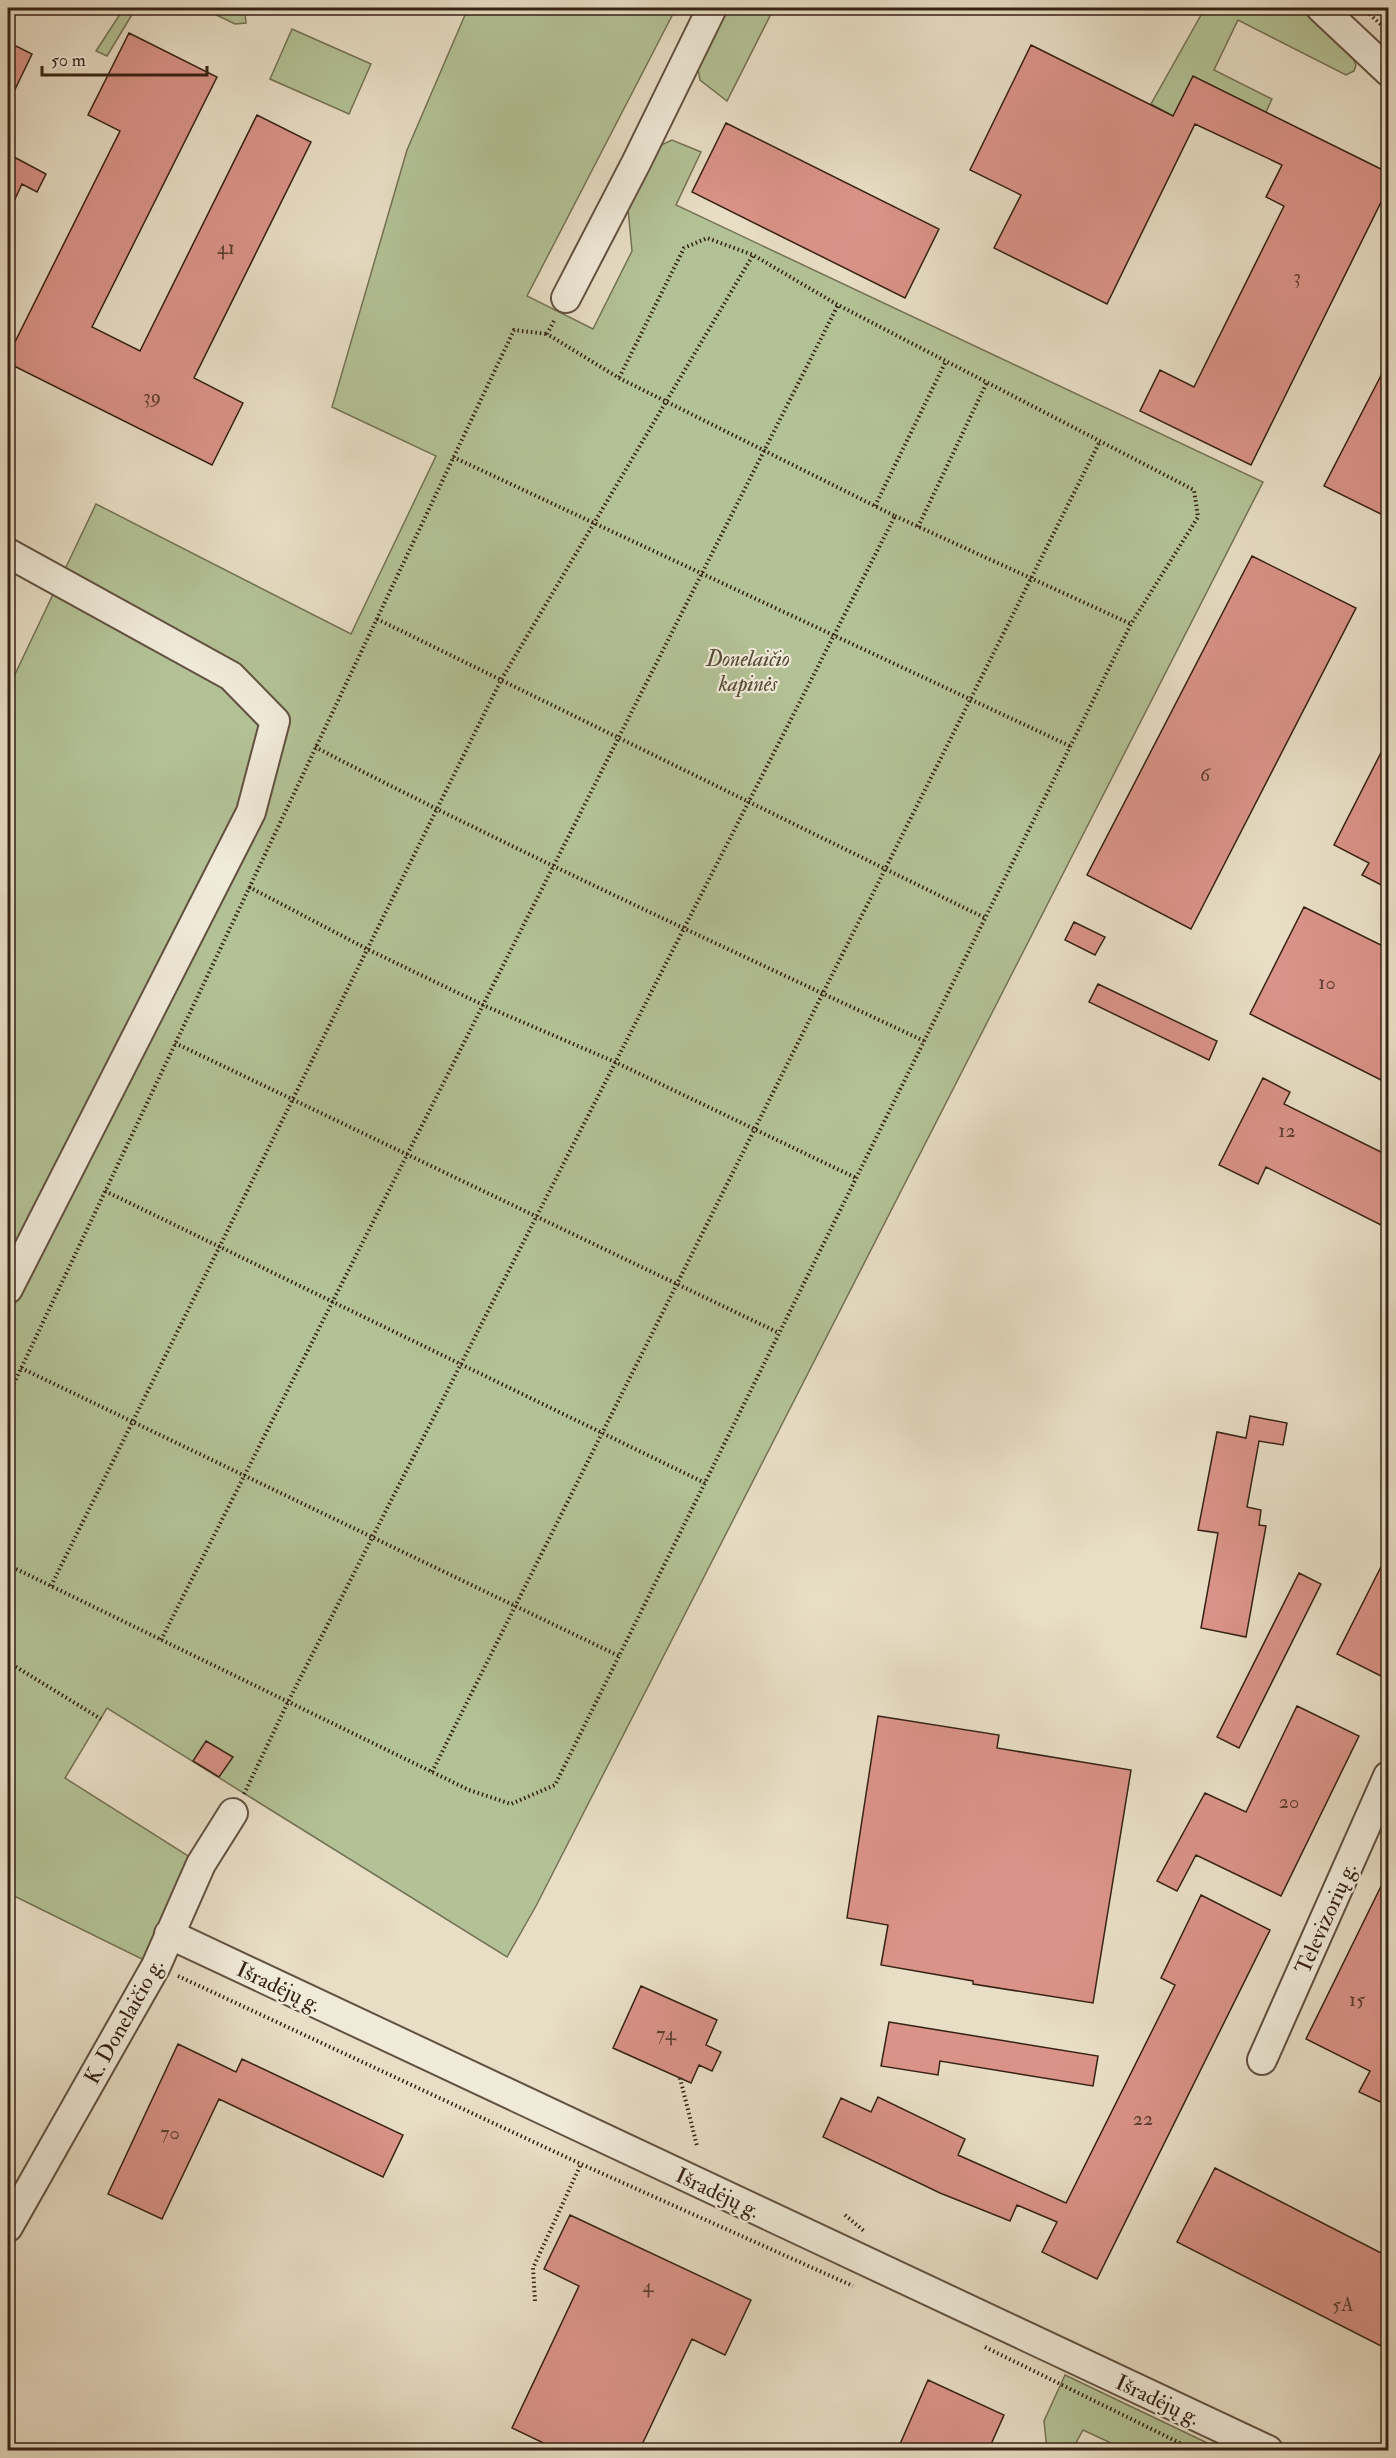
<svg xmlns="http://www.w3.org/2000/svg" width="1396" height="2458" viewBox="0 0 1396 2458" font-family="'IM FELL Double Pica',serif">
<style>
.green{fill:#b3c296;stroke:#747256;stroke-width:1.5}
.building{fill:#da9388;stroke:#362215;stroke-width:1.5}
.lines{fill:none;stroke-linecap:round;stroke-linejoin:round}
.minor-casing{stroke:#625141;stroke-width:32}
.path{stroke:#362215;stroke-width:4;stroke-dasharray:1.5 3;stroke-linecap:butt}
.minor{stroke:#f0ead9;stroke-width:28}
.labels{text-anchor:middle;stroke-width:4.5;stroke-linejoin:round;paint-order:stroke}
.number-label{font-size:20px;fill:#5f3e32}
.park-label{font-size:22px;font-style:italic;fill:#554a35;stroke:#f0ead9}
.street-label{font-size:22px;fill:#362215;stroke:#f0ead9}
</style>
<rect width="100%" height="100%" fill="#e8dec5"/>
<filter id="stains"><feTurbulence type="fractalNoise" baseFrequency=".00333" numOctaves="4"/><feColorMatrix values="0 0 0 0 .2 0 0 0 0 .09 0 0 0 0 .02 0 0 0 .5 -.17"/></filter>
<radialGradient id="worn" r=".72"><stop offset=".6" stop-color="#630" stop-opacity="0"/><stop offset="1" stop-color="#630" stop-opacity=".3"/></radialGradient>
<path class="green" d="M124,8h12l-29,48 -11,-5z
M202,8h34l9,4 1,11 -11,1z
M468,8h208l-149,288 66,33 39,-78 -4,-42 31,-63 13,-6 29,12 -25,53 587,277 -727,1424 -29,51 -400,-249 -42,70 136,86 -45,102 -148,-73v-1204l88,-185 255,130 85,-178 -104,-49 75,-257z
M724,8h50l-47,93 -27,-21 -3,-16z
M1205,8h95l53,50 3,7 -2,6 -8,4 -108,-55 -24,50 58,29 -6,13 -93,4 -22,-12z
M292,29l79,35 -22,50 -79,-35z
M1065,2375l157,75h-96l-43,-20 -11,20h-25l-3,-29z"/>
<path class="building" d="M129,33l88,44 -125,250 48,24 117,-236 54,27 -117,236 49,25 -31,62 -204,-102v-7l112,-225 -32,-16z
M8,42l24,12 -24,50z
M1031,45l142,71 20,-40 196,97v13l-138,279 -111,-54 20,-41 34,17 90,-181 -18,-9 16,-32 -87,-41 -88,180 -113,-56 27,-53 -51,-25z
M726,123l213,106 -34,69 -213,-106z
M14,157l32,17 -9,18 -15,-8 -14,30v-45z
M1389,360v158l-65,-32z
M1252,556l104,52 -165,321 -104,-54z
M1389,737v152l-27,-14 7,-12 -35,-18z
M1304,907l85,42v135l-139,-70z
M1074,922l31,15 -10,18 -30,-15z
M1098,984l119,57 -8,19 -120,-58z
M1263,1078l27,14 -6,12 105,52v73l-123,-62 -8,17 -39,-19z
M1250,1416l37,7 -4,22 -24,-4 -12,66 14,3 -2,15 7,1 -20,111 -45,-9 17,-95 -20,-3 19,-98 29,6z
M1389,1551v129l-52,-26z
M1299,1573l22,11 -82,164 -22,-11z
M1297,1706l62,30 -78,160 -85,-41 -19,36 -20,-10 48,-88 41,19z
M878,1716l121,19 -2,13 134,22 -38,233 -120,-19v-3l-92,-16 7,-40 -41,-7z
M206,1741l27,16 -14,20 -26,-16z
M1389,1870v236l-30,-14 11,-21 -64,-32z
M1201,1895l69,35 -173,349 -55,-27 15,-30 -40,-17 -7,16 -70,-28 -117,-56 18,-39 30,14 7,-15 87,42 -7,16 108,48 109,-218 -14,-7z
M641,1986l76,34 -11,25 15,7 -9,19 -13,-6 -8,18 -78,-35z
M889,2022l209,34 -5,30 -153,-25 -2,14 -57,-9z
M178,2044l58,28 6,-13 161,76 -20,42 -164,-78 -57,120 -54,-25z
M1215,2168l174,89v93l-212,-108z
M570,2215l181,85 -26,55 -33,-16 -53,112h-79l-48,-23 67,-142 -35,-17z
M928,2380l76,35 -16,36h-91z"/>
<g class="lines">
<defs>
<path id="minor" d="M1321,8l67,63
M566,298l70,-135 76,-155
M8,553l223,123 44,45 -24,91 -243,477
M169,1934l1099,516
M1262,2060l126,-284
M8,2227l148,-261 45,-102 32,-51"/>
</defs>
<use href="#minor" class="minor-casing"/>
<path class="path" d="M1363,8l25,23
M453,457l617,289
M875,506l71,-145
M895,516l236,108
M918,527l69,-145
M377,619l608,299
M315,747c200,104 405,198 609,294
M249,887l118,62 116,56 132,57 241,116
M175,1043l604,290
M105,1191l600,292
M21,1368l598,288
M8,1396l506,-1066 33,4
M8,1565l461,225 42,14 44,-19 576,-1161 67,-107 -4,-27 -356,-185 -85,-50 -46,-17 -23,10 -65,130
M51,1586l450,-906 252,-425
M161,1640l677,-1335
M8,1662l93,57
M432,1772l668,-1331
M244,1794l44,-92 607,-1186 -276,-138 -72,-44 8,-15
M178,1976l403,188 272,122
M680,2078l17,68
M845,2215l19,16
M535,2301l-2,-33 48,-104
M985,2347l209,103"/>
<use href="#minor" class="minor"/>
</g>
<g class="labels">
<g class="number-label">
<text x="226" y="254">41</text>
<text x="1297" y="283">3</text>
<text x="152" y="403">39</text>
<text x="1205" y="781">6</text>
<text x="1327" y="989">10</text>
<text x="1287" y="1137">12</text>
<text x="1289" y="1808">20</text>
<text x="1357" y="2006">15</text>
<text x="666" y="2040">74</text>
<text x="1143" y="2125">22</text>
<text x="170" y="2139">70</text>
<text x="648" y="2292">4</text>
<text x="1343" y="2311">5A</text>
</g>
<g class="park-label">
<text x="748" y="666">Donelaičio<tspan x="748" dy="25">kapinės</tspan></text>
</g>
<g class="street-label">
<text transform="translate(1325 1918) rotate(-66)" y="8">Televizorių g.</text>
<text transform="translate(279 1986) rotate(25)" y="8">Išradėjų g.</text>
<text transform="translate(123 2021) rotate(-61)" y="8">K. Donelaičio g.</text>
<text transform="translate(718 2192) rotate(25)" y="8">Išradėjų g.</text>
<text transform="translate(1158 2399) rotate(25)" y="8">Išradėjų g.</text>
</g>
</g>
<rect width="1396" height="2458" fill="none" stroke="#e8dec5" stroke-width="30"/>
<rect x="9" y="9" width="1378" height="2440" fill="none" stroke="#362215" stroke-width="3"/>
<rect x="15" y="15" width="1366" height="2428" fill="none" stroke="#362215" stroke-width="1.5"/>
<path d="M42 66v9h165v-9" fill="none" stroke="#362215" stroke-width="3"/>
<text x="51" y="66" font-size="18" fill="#362215" stroke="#f0ead9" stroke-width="4.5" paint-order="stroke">50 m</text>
<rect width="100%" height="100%" filter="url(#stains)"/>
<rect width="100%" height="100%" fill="url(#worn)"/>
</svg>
